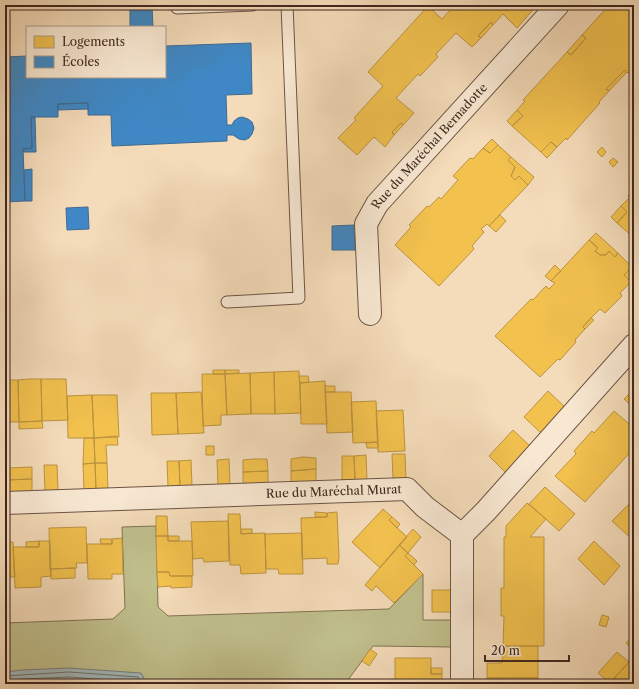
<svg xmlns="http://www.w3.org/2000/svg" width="639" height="689" viewBox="0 0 639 689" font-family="'Libre Caslon Text',serif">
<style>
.green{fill:#c0bf8c;stroke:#807355}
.water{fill:#a2b8bb;stroke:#7a7e7c}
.homes{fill:#f2c14e;stroke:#bc9340}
.schools{fill:#3f88c5;stroke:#3f6b93}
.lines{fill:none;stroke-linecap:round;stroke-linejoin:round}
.shore{stroke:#70706c;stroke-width:1}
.lane-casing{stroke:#6c5445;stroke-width:13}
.street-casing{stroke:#6c5445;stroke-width:24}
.lane{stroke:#f8e8d2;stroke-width:11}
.street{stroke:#f8e8d2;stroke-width:22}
.labels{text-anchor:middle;stroke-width:4;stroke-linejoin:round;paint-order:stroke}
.street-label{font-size:12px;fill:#3f271e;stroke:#f8e8d2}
</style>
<rect width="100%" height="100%" fill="#f4dbb9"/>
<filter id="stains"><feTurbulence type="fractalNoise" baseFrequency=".005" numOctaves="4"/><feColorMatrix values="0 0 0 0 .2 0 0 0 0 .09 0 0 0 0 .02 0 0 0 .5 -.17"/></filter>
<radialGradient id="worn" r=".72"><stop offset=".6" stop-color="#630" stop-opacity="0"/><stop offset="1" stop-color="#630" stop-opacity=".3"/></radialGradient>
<path class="green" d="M156,526l2,81 10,9 221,-7 34,-35v46h29v27l-79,-1 -28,38h-340v-61l108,-4 12,-11 -3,-81z"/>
<path class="water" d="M69,668l72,5 6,11h-142v-12l17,-2z"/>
<path class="homes" d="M455,5h38l5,5 5,-5h34l-20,23 -14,-14 -10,11 -2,-3 -13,14 3,2 -9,9 -16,-14 -20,21 2,3 -18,19 -2,-2 -22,24 18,15 -11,12 -2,-2 -9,9 2,3 -9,12 -11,-10 -17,18 -19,-17 18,-18 -2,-2 29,-32 -15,-14 60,-66 14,13z
M609,5l7,5 4,-5h14v62l-6,6 -3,-3 -19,19 3,2 -10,11 1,1 -33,37 -1,-2 -9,9 -6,-5 -10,10 -29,-26 11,-10 -6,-6 8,-9 -2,-1 44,-48 4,3 15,-17 -4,-3z
M491,22l2,3 -12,13 -3,-2z
M582,35l4,3 -15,17 -4,-3z
M625,70l2,2 -18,19 -3,-2z
M517,110l6,6 -11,10 -5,-5z
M401,123l2,2 -9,10 -2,-3z
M492,139l6,6 -8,8 -7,-5z
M551,142l6,5 -10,11 -6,-6z
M498,145l13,12 -3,3 7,7 -4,9 4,4 4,-4 9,9 -39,41 -2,-2 -6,5 3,3 -12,14 2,3 -35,37 -44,-41 16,-18 -2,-2 18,-19 2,1 10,-10 2,2 17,-19 -5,-4 17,-18 3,1 10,-11 7,5z
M602,147l4,5 -4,5 -5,-5z
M511,157l23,20 -6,8 -9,-9 -4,4 -4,-4 4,-9 -7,-7z
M613,158l5,4 -5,5 -4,-5z
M634,189v49l-17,-15 10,-11 -6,-6 9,-9 -2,-1z
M621,206l6,6 -10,11 -6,-6z
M500,215l6,6 -10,11 -7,-6z
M596,233l22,20 -3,4 -6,-6 -3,4h-6l-5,-4 3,-3 -9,-8z
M589,240l9,8 -3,3 5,4h6l3,-4 6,6 3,-4 14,14 -8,8 7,7 -11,11 2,3 -17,17 -5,-4 -9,9 -8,9 2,2 -10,11 1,2 -16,18 -2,-1 -18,18 -45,-41 36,-37 2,1 13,-14 3,3 6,-6 -4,-2z
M555,265l6,6 -10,10 -6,-5z
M632,267l2,1v10l-3,4 -7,-7z
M591,318l3,2 -9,9 -2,-2z
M213,370h12v4h-12z
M225,370h14v3l-14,1z
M299,371l2,42 -26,1 -1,-42z
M274,372l1,42h-24l-1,-41z
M250,373l1,41 -24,1 -2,-41z
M202,374h23l2,41h-6v10l-18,1z
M299,376h9l1,6 -9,1z
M29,379h12l1,42 -23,1 -1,-42z
M41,379h25l2,41 -26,1z
M5,380h13l1,42h-14z
M325,381l2,43h-26l-1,-41z
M325,386h10v6h-10z
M634,389v19l-10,-9z
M548,391l18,17 -24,26 -18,-17z
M201,392l3,41 -26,1 -2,-41z
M325,392h26l2,40 -26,1z
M151,393h25l2,41 -26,1z
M92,395l2,43h-26l-1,-42z
M92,395h25l2,42 -25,1z
M376,401l2,41 -25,1 -2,-41z
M403,410l2,41 -27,1 -2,-41z
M614,411l20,17v20l-49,54 -30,-26 21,-22 -2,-3 18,-20 2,2z
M42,421l1,7 -24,1v-7z
M513,430l18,17 -25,26 -17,-17z
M117,436l1,9h-12l1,18h-12l-1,-25z
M84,438h10l1,25 -12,1z
M378,442v6h-11l-1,-5z
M206,446h8v9h-8z
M392,454h13l1,25h-13z
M366,455l1,25h-12l-1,-24z
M342,456h12l1,24 -13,1z
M303,457l13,1v11l-25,2v-12z
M229,459l1,26h-12l-1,-25z
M253,459h14l1,12 -25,1v-12z
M191,460l1,26h-12l-1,-25z
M167,461h12l1,25 -12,1z
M95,463h12l1,26h-12z
M95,463l1,26 -12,1 -1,-26z
M44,465h13l1,26h-13z
M32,467v12l-25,1v-12z
M316,469v13l-25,1v-12z
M268,471v13l-25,1v-13z
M32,479v13h-24l-1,-12z
M545,487l30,27 -16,17 -30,-27z
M527,503l19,16 -16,18h14v109h-41l1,-30h-3v-28h3v-51h2v-11z
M629,504l5,5v32l-22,-20z
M383,509l9,8 -3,3 18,17 -27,31 -28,-26z
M315,512l12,1v4h-12z
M337,512l2,45 -1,7h-11v-6l-25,1 -1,-41 26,-1v-4z
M228,514h12l1,20 24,-1 1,40 -25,1 -1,-9h-10z
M156,516h11l1,20h-12z
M392,517l8,7 -3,4 -8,-8z
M228,521l1,40 -25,1 -1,-4 -10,1 -2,-37z
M86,527l1,36h-11l1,5 -27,1 -1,-41z
M241,529h11v4l-11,1z
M413,529l8,8 -13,16 -9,-8z
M302,533l1,41h-24l-1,-5h-12l-1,-35z
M156,536h12v5h24l1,35h-23l-1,-4h-12z
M168,536h11v5h-11z
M122,538l1,36h-11v5h-24l-1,-35h25v-5z
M100,539h12v5h-11z
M39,541v6h-13v-5z
M39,541h11l1,35 -10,1v10l-26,1 -2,-41h26z
M594,541l26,25 -16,19 -26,-26z
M5,542h8l2,35h-10z
M399,545l9,8 -3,3 18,18 -29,29 -18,-17 -4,5 -7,-6z
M408,553l9,8 -3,4 -9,-9z
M75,568v10l-24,1 -1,-10z
M157,572h12l1,4h22v11l-21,1v-2l-13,1z
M432,590h19l1,22h-20z
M602,615l7,2 -3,10 -7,-2z
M634,635v16l-8,-8z
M503,646h35v32h-51v-15h15z
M370,649l7,5 -8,12 -7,-5z
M617,652l12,10 -19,21 -12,-10z
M395,658h36v16h11v10h-47z
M629,662l5,5v17h-23l-1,-1z
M431,668h11v6h-11z
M487,678h51v6h-51z"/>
<path class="schools" d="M130,6h22l1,21h-23z
M251,43l1,51 -26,1 1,30h5l2,-4 4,-3 4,-1 6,2 4,3 2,6 -2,6 -3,4 -4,2 -6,-1 -6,-4h-6v6l-115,5 -1,-31h-23v-12l-30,1v13h-27l1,31 -9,1 2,52 -20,1v-145l22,-1v21h138v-31z
M88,103v6l-30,1v-6z
M31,117h4l1,35h-13v-3l9,-1z
M32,169v32h-7l-1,-31z
M88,207l1,22 -22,1 -1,-22z
M354,225l1,25h-23v-24z"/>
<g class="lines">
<path class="shore" d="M5,676l64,-4 69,5 4,7
M5,681l18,-2 46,-2 65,5 3,2"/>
<defs>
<path id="lane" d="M177,8l75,-3
M227,302l72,-4 -12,-293"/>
<g id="street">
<path id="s1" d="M370,314l-4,-90 11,-20 181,-199"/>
<path id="s2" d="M5,503l402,-14 18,18 37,28"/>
<path d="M462,535l24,-24 148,-166"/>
<path d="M462,684v-149"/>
</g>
</defs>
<use href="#lane" class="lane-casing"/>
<use href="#street" class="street-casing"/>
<use href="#lane" class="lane"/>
<use href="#street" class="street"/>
</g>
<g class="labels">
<g class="street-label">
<text dy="4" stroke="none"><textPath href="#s1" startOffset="191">Rue du Maréchal Bernadotte</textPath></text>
<text dy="4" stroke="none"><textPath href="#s2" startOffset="329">Rue du Maréchal Murat</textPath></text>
</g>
</g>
<rect width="639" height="689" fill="none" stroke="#f4dbb9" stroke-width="20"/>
<rect x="6" y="6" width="627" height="677" fill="none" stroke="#3f271e" stroke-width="2"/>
<rect x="10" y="10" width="619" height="669" fill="none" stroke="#3f271e"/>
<rect x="26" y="26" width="140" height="52" fill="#f8e8d2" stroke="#ae9b8a"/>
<rect x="34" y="36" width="20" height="12" fill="#f2c14e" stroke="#ae9b8a"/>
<text x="62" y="46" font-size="12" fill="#3f271e">Logements</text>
<rect x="34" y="56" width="20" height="12" fill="#3f88c5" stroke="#ae9b8a"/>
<text x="62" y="66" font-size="12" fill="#3f271e">Écoles</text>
<path d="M485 655v6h84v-6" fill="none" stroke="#3f271e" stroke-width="2"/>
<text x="491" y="655" font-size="12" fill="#3f271e" stroke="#f8e8d2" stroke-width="3" paint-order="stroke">20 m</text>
<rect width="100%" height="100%" filter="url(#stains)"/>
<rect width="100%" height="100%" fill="url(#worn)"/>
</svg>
